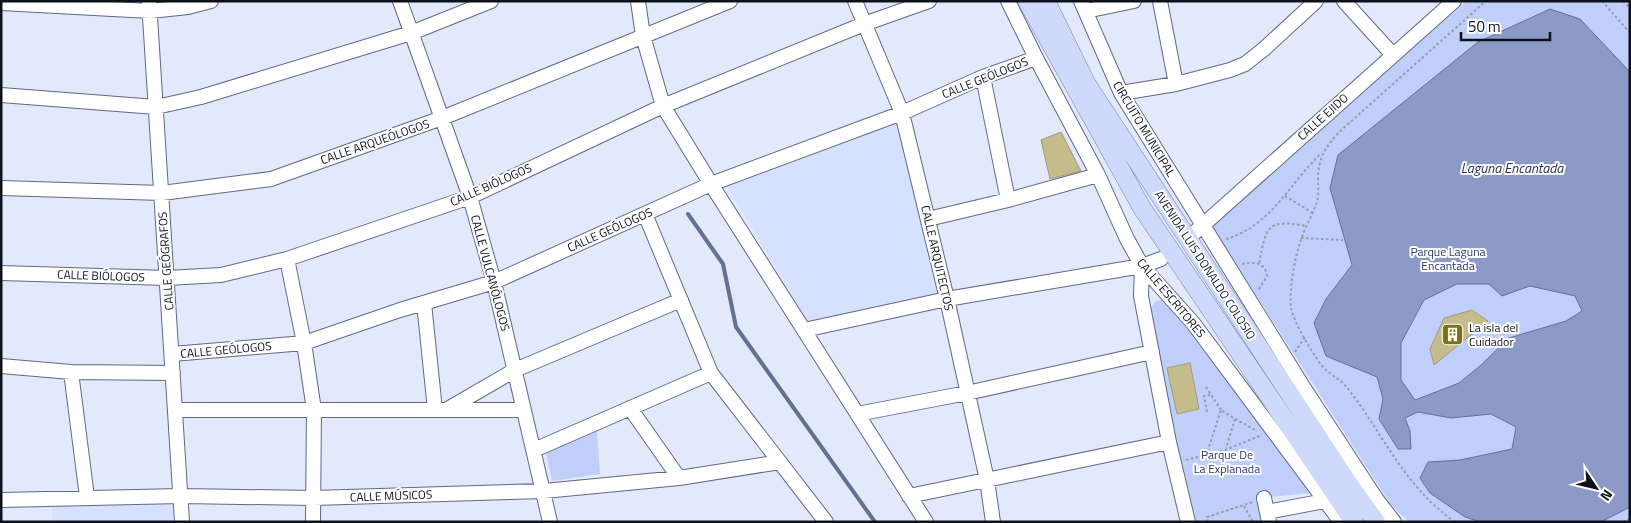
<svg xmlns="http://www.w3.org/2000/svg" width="1631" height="523" viewBox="0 0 1631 523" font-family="'Titillium Web',sans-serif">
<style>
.built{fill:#d6e0ff}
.green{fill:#c0cffa}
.water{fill:#8b9ac6;stroke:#657193;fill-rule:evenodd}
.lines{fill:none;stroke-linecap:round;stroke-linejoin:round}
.stream{stroke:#657193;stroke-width:4}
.building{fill:#c4bc8a;stroke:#a19c7d}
.minor-casing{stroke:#5f6983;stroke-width:16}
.major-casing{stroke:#7583ac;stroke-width:19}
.path{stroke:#949aa9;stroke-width:2;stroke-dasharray:2.5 2.5;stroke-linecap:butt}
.minor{stroke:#fff;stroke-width:14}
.major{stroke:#ced9fc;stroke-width:18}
.labels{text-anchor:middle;stroke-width:4;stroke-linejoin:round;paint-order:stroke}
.street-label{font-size:12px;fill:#0d111b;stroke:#fff}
.park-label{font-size:12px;fill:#29376f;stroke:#fff}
.poi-label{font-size:12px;fill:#0d111b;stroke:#fff;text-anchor:start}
.water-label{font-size:14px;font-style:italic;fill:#1d295f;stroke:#fff}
</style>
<rect width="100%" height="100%" fill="#e2e9fb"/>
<path class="built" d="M898,123l39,171 -128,29 -82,-136z
M172,503l1,19h-121v-16z"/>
<path class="green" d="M1467,1h163v521h-221l-18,-17 -179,-278 150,-135z
M1161,299l5,1 31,36 70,99 46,58 -54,5 4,24h-73l-40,-213 5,-7z
M597,431l3,43 -48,7 -6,-28z"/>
<path class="water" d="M1550,9l30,10 50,53v435l-29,15h-120l-16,-5 -35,-24 -10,-15 8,-16 32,-2 52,-11 4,-22 -25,-13 -40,4 -33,-6 -13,6 5,13 1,18h-13l-19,-30 4,-20 -6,-22 -51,-21 -12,-33 12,-24 26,-34 -22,-77 8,-33 140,-113zM1457,284h32l13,12 28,-10 45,10 7,15 -16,10 -57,17 -29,28 -21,17 -44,17 -14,-20v-37l23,-43z"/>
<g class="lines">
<path class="stream" d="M688,214l35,50 13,63 139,195"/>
</g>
<path class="building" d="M1061,132l20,39 -31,8 -9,-39z
M1472,310l16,11 -54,44 -4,-16 14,-31z
M1190,363l9,46 -22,5 -10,-46z"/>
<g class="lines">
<defs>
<path id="minor" d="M149,1l33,521
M400,1l70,196 24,85 56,240
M638,1l5,35 20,70 48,78 215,338
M855,1l47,112 45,186 40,181 6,42
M1008,1l28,57 62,117 29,64 15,27 51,57 148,199
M1081,1l40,92 181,292 75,115 17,22
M1160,1l16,83
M1344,1l49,54
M1,3l149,8 38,-4 23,-6
M1086,11l48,-10
M983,77l25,123
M1121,93l55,-9 54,-14 15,-6 19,-15 52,-48
M1,95l155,12 45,-10 210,-64 80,-32
M1,188l161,5 109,-14 171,-61 288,-117
M645,214l66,159 115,149
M928,219l80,-19 90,-25
M1193,234l261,-233
M287,259l17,84 10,67 -1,112
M1142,266l-1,30 28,146 19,80
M1,273l166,5 54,-3 66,-16 183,-62 193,-91 201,-82 65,-23
M424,303l11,107
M804,330l143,-31 195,-33 19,-7
M172,354l132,-11 96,-33 94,-28 217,-98 191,-71 81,-36 53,-19
M1,366l70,6 102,1
M71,372l16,125
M630,408l49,70
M175,410h349
M446,410l69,-40 166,-70
M857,414l110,-21 185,-41
M534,450l177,-77
M909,496l260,-54
M1264,498l5,24
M1,500l180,-4 133,2 230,-7 135,-13 101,-16
M1267,512l58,-11"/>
<path id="major" d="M1027,1l115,207 212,314
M1046,1l40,82 262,400 28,39"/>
</defs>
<use href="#minor" class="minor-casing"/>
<use href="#major" class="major-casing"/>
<path class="path" d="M1602,1l28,32
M1623,1l7,7
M1285,196l28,17
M1301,238l42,2
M1226,239c35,-10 54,-38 76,-65 6,-7 13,-14 19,-21
M1259,263c8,-37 6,-44 48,-37
M1242,264c12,-2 23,-2 25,12l-9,15
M1295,352l10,-15
M1206,387l15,23
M1207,412l-3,-16 6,-1
M1235,419l22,12
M1206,456l15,-46 14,9 -9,29
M1186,460l39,-10 37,-15
M1244,506l9,16
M1208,522l-1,-5 46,-15
M1455,522c-51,-36 -70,-85 -106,-132 -6,-9 -15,-13 -23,-20 -10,-9 -33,-49 -35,-62 -2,-21 4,-52 11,-71 4,-12 11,-23 15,-35 2,-7 1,-15 1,-23 0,-20 7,-31 20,-46l148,-132
M1623,522l7,-3"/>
<use href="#minor" class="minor"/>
<use href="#major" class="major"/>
</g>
<defs>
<symbol id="building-square" viewBox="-11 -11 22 22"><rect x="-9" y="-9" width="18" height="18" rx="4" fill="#7f7010" stroke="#fff"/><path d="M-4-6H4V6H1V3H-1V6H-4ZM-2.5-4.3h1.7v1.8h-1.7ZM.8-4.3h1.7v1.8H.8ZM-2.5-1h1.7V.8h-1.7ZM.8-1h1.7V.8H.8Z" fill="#fff"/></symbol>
</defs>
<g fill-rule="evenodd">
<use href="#building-square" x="1440" y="322" width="25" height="25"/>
</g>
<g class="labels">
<g class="street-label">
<text transform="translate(985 78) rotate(-22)" y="4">CALLE GEÓLOGOS</text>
<text transform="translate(1323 117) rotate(-42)" y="4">CALLE EJIDO</text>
<text transform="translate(1144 129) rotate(59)" y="4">CIRCUITO MUNICIPAL</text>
<text transform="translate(375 142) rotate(-19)" y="4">CALLE ARQUEÓLOGOS</text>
<text transform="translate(491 185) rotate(-24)" y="4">CALLE BIÓLOGOS</text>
<text transform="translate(610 230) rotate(-24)" y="4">CALLE GEÓLOGOS</text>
<text transform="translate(937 258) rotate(77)" y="4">CALLE ARQUITECTOS</text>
<text transform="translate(166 261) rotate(-94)" y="4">CALLE GEÓGRAFOS</text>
<text transform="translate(1205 265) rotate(57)" y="4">AVENIDA LUIS DONALDO COLOSIO</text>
<text transform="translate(490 273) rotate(75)" y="4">CALLE VULCANÓLOGOS</text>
<text transform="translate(101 276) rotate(2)" y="4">CALLE BIÓLOGOS</text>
<text transform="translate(1171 298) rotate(50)" y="4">CALLE ESCRITORES</text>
<text transform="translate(226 350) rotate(-5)" y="4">CALLE GEÓLOGOS</text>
<text transform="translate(391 496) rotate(-2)" y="4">CALLE MÚSICOS</text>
</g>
<g class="park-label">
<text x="1448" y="256">Parque Laguna<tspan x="1448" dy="14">Encantada</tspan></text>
<text x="1227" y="459">Parque De<tspan x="1227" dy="14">La Explanada</tspan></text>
</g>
<g class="poi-label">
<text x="1469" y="332">La isla del<tspan x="1469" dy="14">Cuidador</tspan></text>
</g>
<g class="water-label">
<text x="1512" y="173">Laguna Encantada</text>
</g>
</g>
<rect width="1631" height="523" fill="none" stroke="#0d111b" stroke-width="5"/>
<g transform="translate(1596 488) rotate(125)" stroke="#ffffff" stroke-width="4" paint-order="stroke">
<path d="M0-4L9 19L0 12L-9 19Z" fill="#0d111b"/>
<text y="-8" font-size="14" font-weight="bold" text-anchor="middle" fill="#0d111b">N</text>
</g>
<path d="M1461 32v8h89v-8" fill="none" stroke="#0d111b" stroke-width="2.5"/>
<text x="1468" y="32" font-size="15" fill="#0d111b" stroke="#ffffff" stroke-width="4" paint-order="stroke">50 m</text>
</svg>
